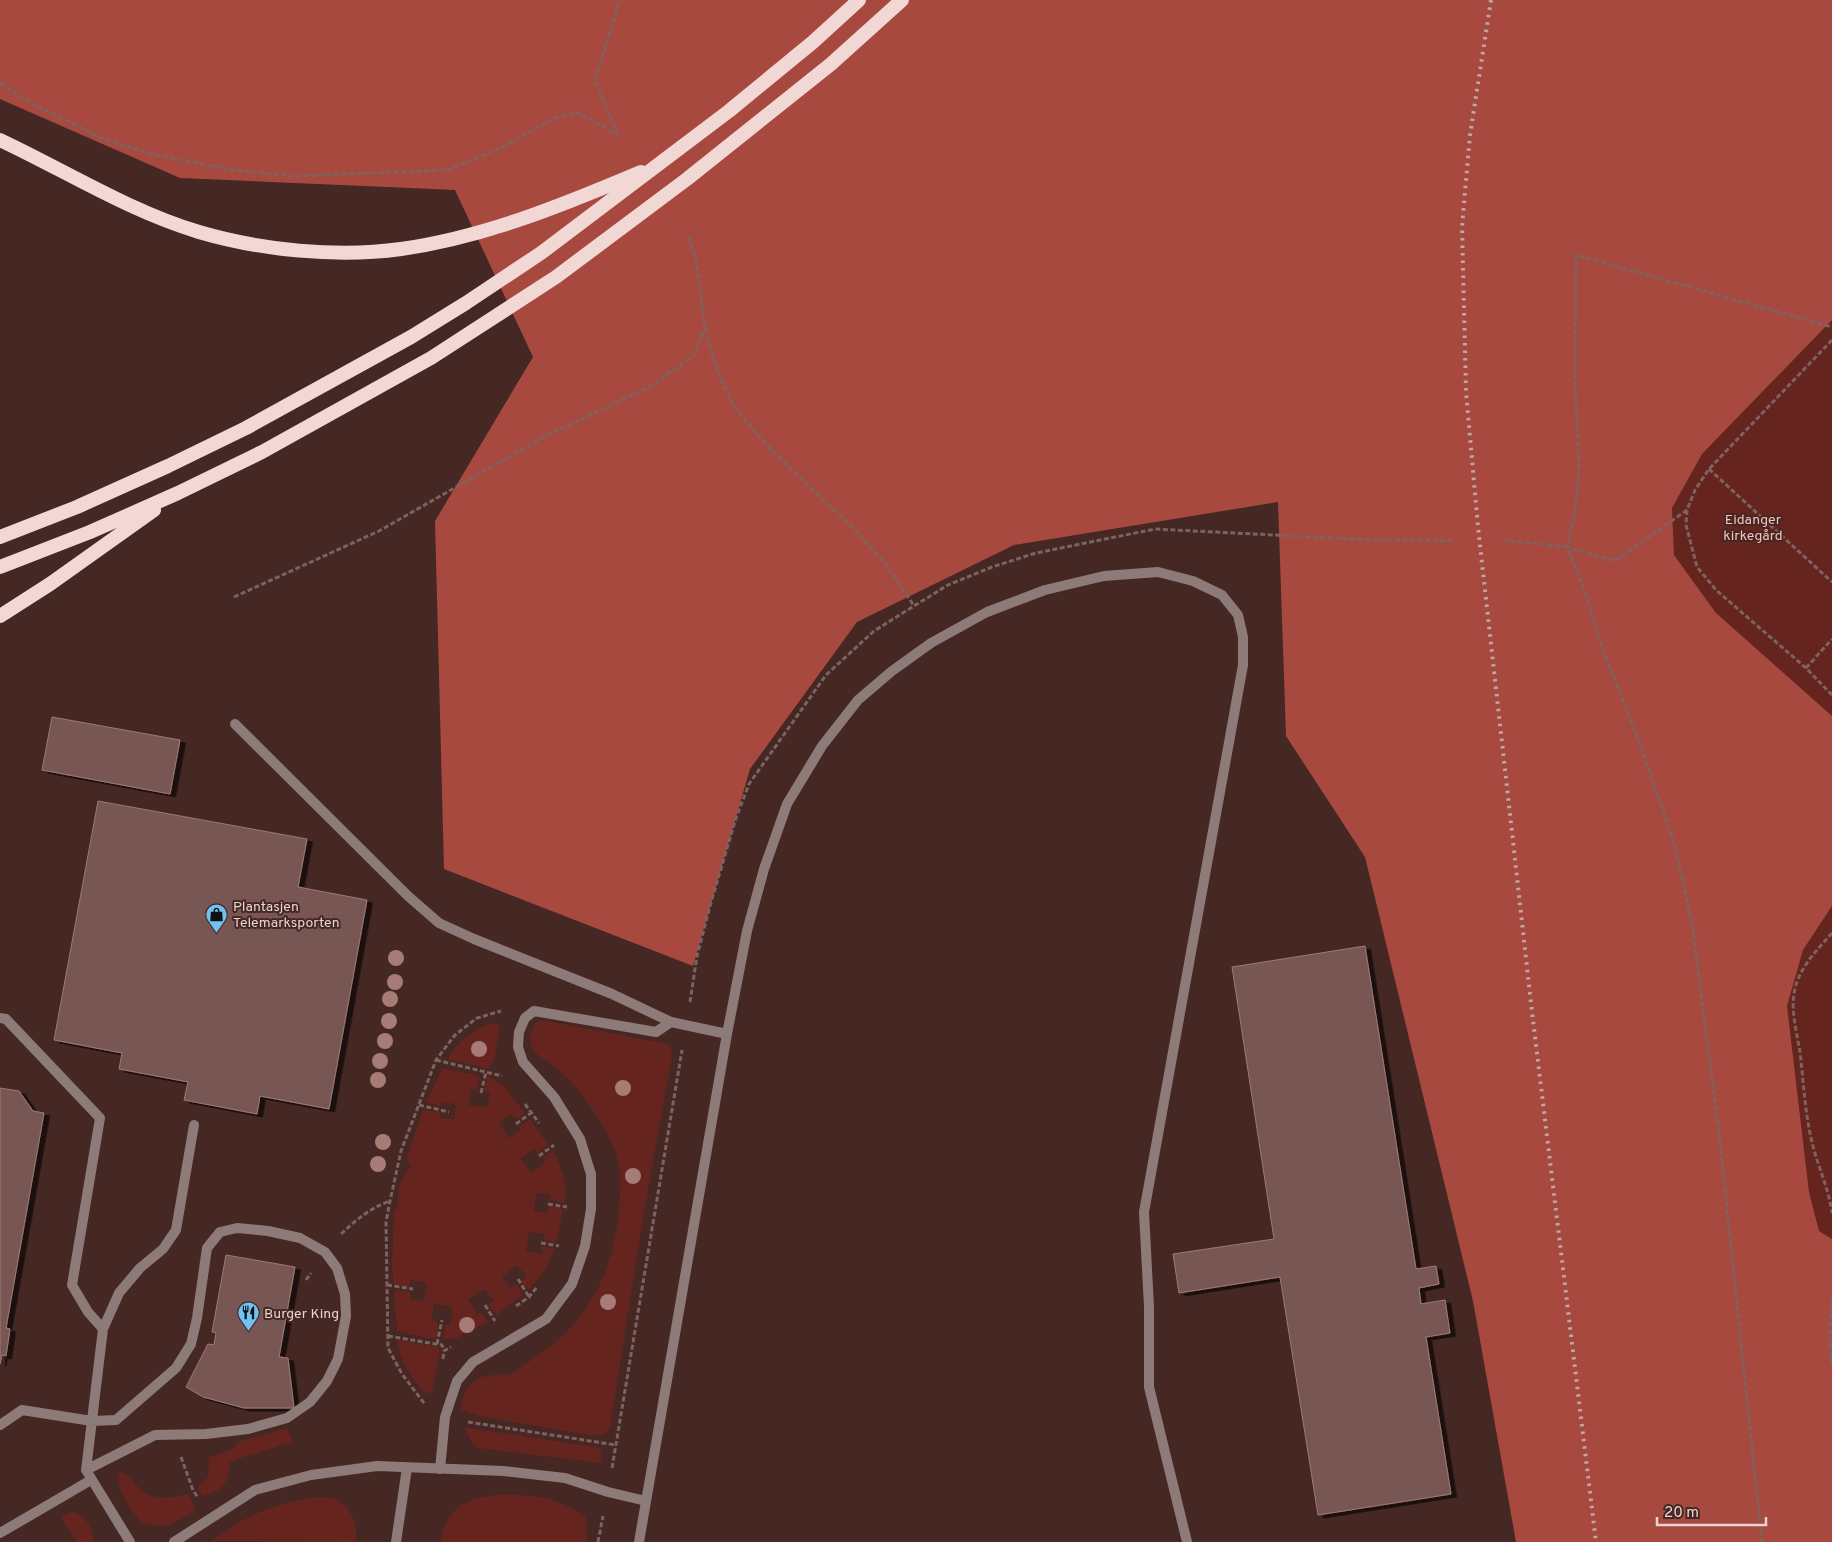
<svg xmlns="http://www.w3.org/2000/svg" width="1832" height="1542" viewBox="0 0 1832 1542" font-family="Overpass,sans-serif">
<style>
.green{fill:#66241f}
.forest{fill:#a84940}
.building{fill:#785652;stroke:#9f7a75;filter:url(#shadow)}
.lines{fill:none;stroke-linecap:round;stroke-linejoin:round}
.path{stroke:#7d625f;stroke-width:3;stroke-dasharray:5 2.5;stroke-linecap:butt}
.service{stroke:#8c7b79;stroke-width:10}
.minor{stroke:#8c7b79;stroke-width:10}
.trunk{stroke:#f2d8d4;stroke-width:14}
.rail{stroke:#bea7a4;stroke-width:4;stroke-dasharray:2.5 5;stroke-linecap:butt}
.tree{fill:#a77c77}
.labels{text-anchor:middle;stroke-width:4;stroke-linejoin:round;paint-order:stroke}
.park-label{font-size:14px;fill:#f8c2bb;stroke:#452724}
.poi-label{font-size:14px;fill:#e9d4d1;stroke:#452724;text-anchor:start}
</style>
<defs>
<filter id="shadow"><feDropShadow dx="5.5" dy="3" stdDeviation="0" flood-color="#0009"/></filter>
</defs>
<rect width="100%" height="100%" fill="#452724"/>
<path class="green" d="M1832,320v396l-116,-103 -42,-58 -2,-47 30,-54z
M1832,906v333l-13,-8 -10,-39 -22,-186 16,-56z
M538,1021h9l116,22 8,3 1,11 -29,161 -33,210c-5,9 -12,7 -21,7l-109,-19 -19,-6c0,-10 4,-21 11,-27 16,-13 26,-4 40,-10 8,-4 17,-12 25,-17 58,-40 79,-92 83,-161 1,-11 0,-26 -3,-38 -3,-17 -34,-64 -47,-76 -6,-6 -13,-12 -20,-18 -5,-3 -12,-7 -15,-11 -7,-9 -6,-24 3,-31z
M490,1023l10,2 -5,31 -6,13 -41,-10c9,-18 25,-28 42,-36z
M443,1068l37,8 -3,13h-6l-3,16 20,2 2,-15 -6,-1 4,-15 15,9 21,27 -1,4 -6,3 -6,-5 -12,9 10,15 12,-8 -2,-4 11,-7 18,26 -10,8 -4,-5 -13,11 11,14 13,-10 -2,-6 10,-6c8,16 16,34 11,52l-14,-3 1,-5 -15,-2 -2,18 13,2 2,-7 14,3 -7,34 -12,-3 1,-6 -16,-2 -3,19 15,3 2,-8 11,2 -8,21 -17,21 -8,-8 5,-7 -10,-10 -14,12 8,11 6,-3 7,10 -27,20 -7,-10 5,-5 -10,-11 -16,11 9,14 3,-2 8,9 -31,17 -13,1 1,-14h6l1,-19 -18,-2 -2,16 6,2 -1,16h-10l-30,-7 -3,-39 3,-2 13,2v7l14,2 3,-18 -16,-3 -2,7 -15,-2 -2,-19 2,-57h4c-1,-16 1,-32 14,-43l-6,-6 17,-50 17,2 -1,6 15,1 2,-15 -14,-2 -2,4 -14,-4z
M397,1340l40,7 3,3 -8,42 -5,2c-15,-13 -27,-34 -30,-54z
M464,1427l132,20 6,4 -1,12 -123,-15 -5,-4z
M287,1428l6,14 -50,15 -14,6c0,20 -6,28 -26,33l-6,-8 11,-11 1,-20 25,-8 4,-7z
M121,1472c9,3 11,9 18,16 13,13 32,11 49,5l8,17c-21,13 -30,21 -55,12 -11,-13 -24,-31 -23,-48z
M502,1494c32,2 59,3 84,24l1,24h-147c8,-38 27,-43 62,-48z
M323,1497c4,1 9,1 13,2 16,8 22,27 20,43l-144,-1c33,-26 69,-41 111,-44z
M73,1512c14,3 19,17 21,30h-17l-15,-22c1,-6 5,-7 11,-8z"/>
<path class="forest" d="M0,0h1832v320l-130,134 -30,54 2,47 42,58 116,103v190l-29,44 -16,56 22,186 10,39 13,8v303h-316l-43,-241 -108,-444 -79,-121 -8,-234 -264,43 -157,77 -107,147 -57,197 -249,-97 -9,-348 98,-164 -78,-167 -275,-12 -180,-79z"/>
<path class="building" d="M52,717l128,23 -10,54 -128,-24z
M98,801l209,38 -9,48 69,13 -38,209 -69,-13 -3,18 -73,-14 4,-18 -69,-13 3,-16 -68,-13z
M1365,946l51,323 20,-3 3,18 -20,4 2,16 24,-4 5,33 -24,4 25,157 -133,21 -38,-238 -101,16 -6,-39 101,-15 -42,-272z
M0,1088l19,3 14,20 11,2 -38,215 4,1 -4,27 -4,-1 -2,9z
M226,1255l69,12 -16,90 9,1 6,50h-50l-41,-11 -17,-10 22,-43 6,1 2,-12 -4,-1z"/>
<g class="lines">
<path class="path" d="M0,83l31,20 75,37 50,15 78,15 60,6 153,-6 56,-23 51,-29 23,-6 41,23
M618,135l-23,-55 25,-80
M706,329c4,25 20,68 36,88 37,45 86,84 126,127 18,19 32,40 46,62
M1832,340l-123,129 -14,21 -8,20 -1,15 11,42 19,23 90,78 26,27
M1709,469l123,113
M1687,510l-72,51 -48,-14 8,-35 4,-45 -4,-85 1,-127 256,72
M1503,540l64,7 19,47 15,51 36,91 36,103 19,84 27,210 43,409
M234,597l145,-66 163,-93 109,-52 43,-31 11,-27 -9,-69 -8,-24
M1806,668l26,-29
M1832,933c-16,18 -35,37 -38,61 -3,18 3,40 6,58 4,33 5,66 14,98 6,21 15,41 18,63
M690,1002l7,-46 13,-50 26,-88 13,-34 77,-109 48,-44 40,-25 34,-21 44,-18 44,-14 119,-24 197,10 100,2
M436,1060l66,16
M481,1093l5,-21
M525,1104l14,19
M419,1105l30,7
M516,1124l15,-11
M539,1156l15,-11
M548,1204l19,3
M341,1234c15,-14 29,-26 49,-33
M541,1243l18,3
M518,1279l11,18
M306,1280l5,-7
M387,1285l26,4
M1832,1299c-2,22 -3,44 0,66
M485,1305l10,16
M516,1306l13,-9 8,-10
M388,1336l54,9 2,6
M437,1344l5,-24
M443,1359l1,-8 7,-4
M424,1403l-22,-29 -14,-26 -2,-126 4,-21 11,-50 35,-91 19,-25 22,-17 24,-7
M468,1422l148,23
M181,1457l12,33 5,8
M612,1468l70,-418
M598,1542l5,-26"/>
<path class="service" d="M235,724l173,172 31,27 35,16 138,55 59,28 56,12
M0,1018l6,1 94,99 -28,167 16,27 15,17
M0,1425l22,-15 70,11 24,-1 60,-52 15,-24 6,-26 10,-70 13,-16 17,-4 31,3 32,7 25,14 12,16 8,26 1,22 -8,43 -11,22 -17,21 -23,16 -39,11 -42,5 -51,1 -69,35
M440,1469l5,-52 12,-36 16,-19 73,-43 26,-35 13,-38 6,-37v-35l-11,-35 -26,-42 -31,-35 -5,-15 1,-15 6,-14 9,-7 122,21 15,-10
M0,1533l91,-53
M130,1542l-44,-72 17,-141 16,-36 21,-25 23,-19 13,-19 18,-105
M396,1542l11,-74
M1187,1542l-38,-155v-80l-5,-95 99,-547"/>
<path class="minor" d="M174,1542l81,-52 56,-15 66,-9 126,5 62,7 43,14 38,9
M639,1542l88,-508 20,-103 17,-62 23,-65 35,-58 36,-46 34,-29 39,-28 56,-31 58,-22 59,-14 54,-4 35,9 29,14 16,20 5,22v28"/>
<path class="trunk" d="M0,140c66,31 129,71 199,92 61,18 138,26 202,17 84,-12 162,-44 240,-77
M0,537l77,-30 91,-41 78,-38 165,-91 55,-34 75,-50 188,-142 84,-69 46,-42
M0,567l90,-35 88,-39 84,-41 169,-94 125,-81 131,-98 144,-115 71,-64
M0,616l50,-32 104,-74"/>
<path class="rail" d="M1491,0l-21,135 -8,92 4,165 12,135 54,485 64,530"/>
</g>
<g class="tree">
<circle cx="396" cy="958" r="8"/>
<circle cx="395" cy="982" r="8"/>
<circle cx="390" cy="999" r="8"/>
<circle cx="389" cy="1021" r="8"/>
<circle cx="385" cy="1041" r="8"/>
<circle cx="479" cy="1049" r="8"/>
<circle cx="380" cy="1061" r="8"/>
<circle cx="378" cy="1080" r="8"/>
<circle cx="623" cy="1088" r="8"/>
<circle cx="383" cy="1142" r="8"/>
<circle cx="378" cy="1164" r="8"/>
<circle cx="633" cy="1176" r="8"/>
<circle cx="608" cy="1302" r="8"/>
<circle cx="467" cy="1325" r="8"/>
</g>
<defs>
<symbol id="shop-pin" viewBox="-11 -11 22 30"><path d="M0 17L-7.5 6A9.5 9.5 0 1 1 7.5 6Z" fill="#70c2f4" stroke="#452724"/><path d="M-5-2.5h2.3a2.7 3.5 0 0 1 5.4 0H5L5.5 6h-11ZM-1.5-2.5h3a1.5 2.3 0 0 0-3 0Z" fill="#111"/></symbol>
<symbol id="restaurant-pin" viewBox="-11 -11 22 30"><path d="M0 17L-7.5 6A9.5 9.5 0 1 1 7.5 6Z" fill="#70c2f4" stroke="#452724"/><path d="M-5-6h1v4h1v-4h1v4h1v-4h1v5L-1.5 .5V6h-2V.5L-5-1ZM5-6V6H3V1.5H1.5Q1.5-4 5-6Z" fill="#111"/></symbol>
</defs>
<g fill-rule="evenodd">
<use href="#shop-pin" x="204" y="902" width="25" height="34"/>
<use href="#restaurant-pin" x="236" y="1300" width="25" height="34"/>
</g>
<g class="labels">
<g class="park-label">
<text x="1753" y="524">Eidanger<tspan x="1753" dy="16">kirkegård</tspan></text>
</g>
<g class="poi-label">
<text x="233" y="911">Plantasjen<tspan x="233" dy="16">Telemarksporten</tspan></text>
<text x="264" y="1318">Burger King</text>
</g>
</g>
<path d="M1657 1517v8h109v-8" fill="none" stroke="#e9d4d1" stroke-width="2.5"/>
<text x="1664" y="1517" font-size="15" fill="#e9d4d1" stroke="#452724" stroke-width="4" paint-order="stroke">20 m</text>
</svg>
